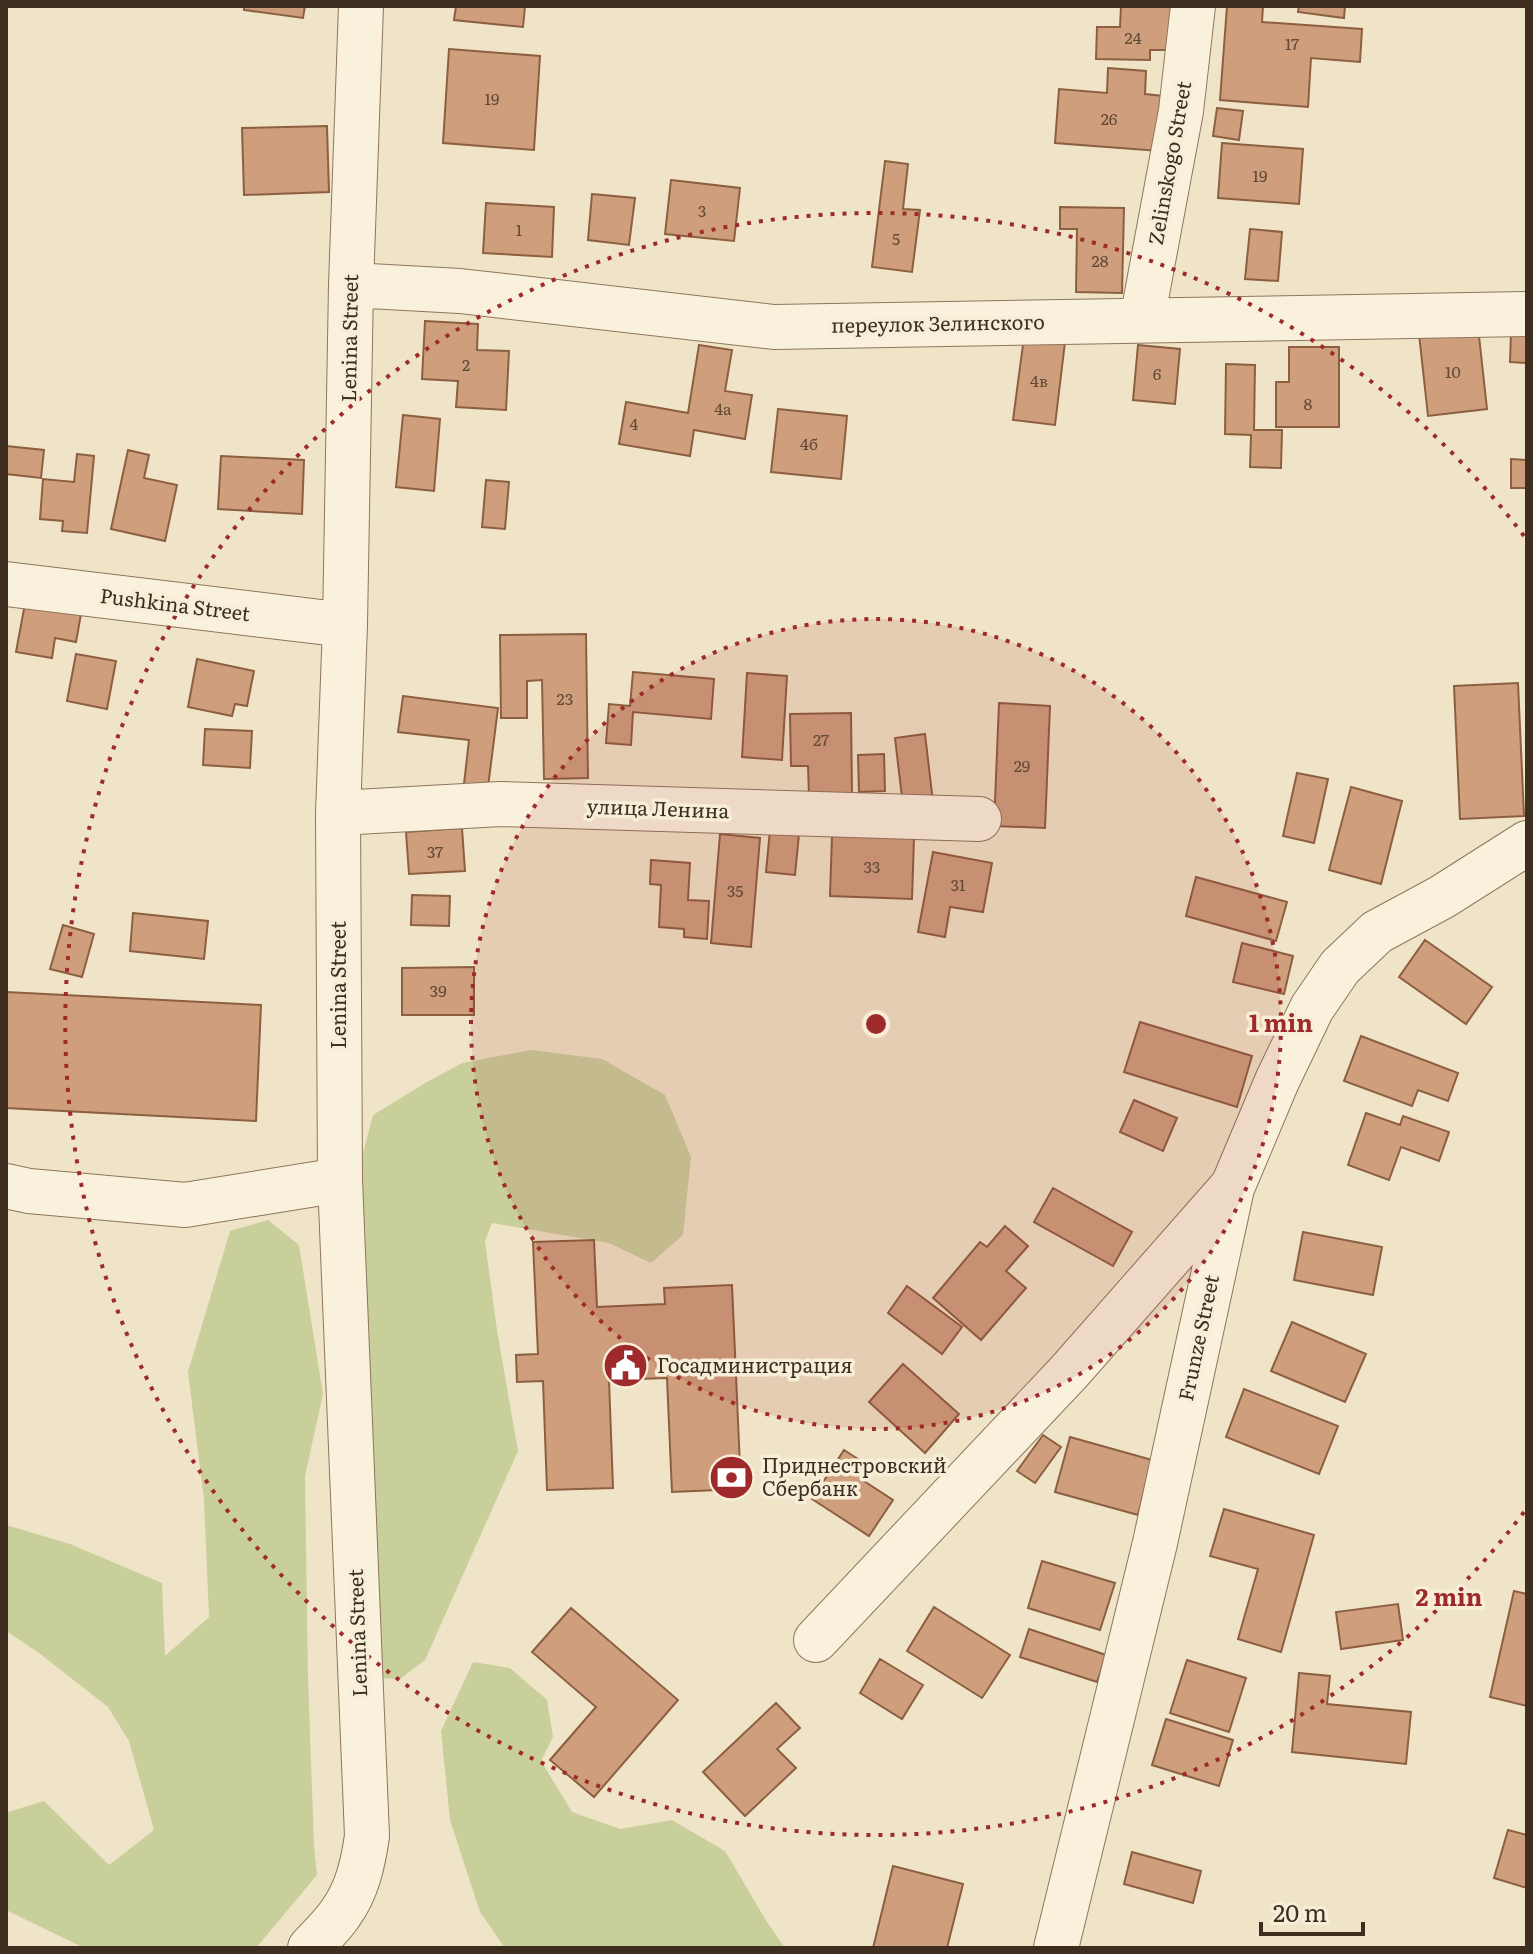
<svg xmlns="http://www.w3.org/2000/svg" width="1533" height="1954" viewBox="0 0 1533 1954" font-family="Literata,serif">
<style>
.green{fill:#c9cf9b}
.building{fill:#cf9f7d;stroke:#8d5f41;stroke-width:2}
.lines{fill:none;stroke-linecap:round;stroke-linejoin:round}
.minor-casing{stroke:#8d765c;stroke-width:46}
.minor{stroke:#faf1dc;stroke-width:44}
.ring{fill:none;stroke:#9e2a2b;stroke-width:4;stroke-dasharray:4 8}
.labels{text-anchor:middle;stroke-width:7;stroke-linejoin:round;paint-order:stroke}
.number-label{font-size:16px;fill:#624a37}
.street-label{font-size:20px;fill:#3d2e20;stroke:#f7eed8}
.poi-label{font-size:20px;fill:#3d2e20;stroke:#f7eed8;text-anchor:start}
.centre{fill:#9e2a2b;stroke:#f7eed8;stroke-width:4}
.ring-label{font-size:24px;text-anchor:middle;font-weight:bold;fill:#9e2a2b;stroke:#f7eed8;stroke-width:7;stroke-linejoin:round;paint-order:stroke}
</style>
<rect width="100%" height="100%" fill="#f0e4c8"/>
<path class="green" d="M531,1050l71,9 63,36 26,62 -8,78 -32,28 -42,-20 -117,-20 -7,18 12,89 21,121 -93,209 -25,19 -25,-1 -18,-502 16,-61 54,-33 35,-19z
M268,1220l31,25 24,149 -18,82 3,203 6,166 3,30 -61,73h-172l-78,-38v-92l2,-6 36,-11 65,64 45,-35 -25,-89 -21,-34 -69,-54 -33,-22v-106l64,19 92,39 3,73 44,-39 -5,-117 -16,-128 42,-141z
M473,1662l37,6 37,32 6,37 -12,24 31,51 48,17 52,-9 53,31 42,71 18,26h-280l-25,-36 -30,-92 -9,-89z"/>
<path class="building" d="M244,6h61l-2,12 -59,-8z
M456,6h69l-2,21 -69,-7z
M1121,6h50l-1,44h-20v10l-54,-1 1,-32h23z
M1227,6h36l-1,16 100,7 -2,33 -49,-4 -3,49 -88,-7z
M1299,6h46l-1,12 -46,-6z
M449,49l91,7 -6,94 -91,-7z
M1108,68l38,3 -1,23 18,2 -4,55 -104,-8 4,-54 48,4z
M1217,108l26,3 -4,29 -26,-4z
M327,126l2,66 -85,3 -2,-67z
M1222,143l81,6 -4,55 -81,-6z
M885,161l23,3 -5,45 17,1 -8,62 -40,-5z
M671,180l69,8 -6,53 -69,-7z
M592,194l43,4 -6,47 -41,-5z
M486,203l68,4 -2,50 -69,-4z
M1060,207l64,1 -2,85 -46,-1 1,-63h-17z
M1250,229l32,3 -4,49 -33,-2z
M425,321l53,3 -1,26 32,1 -3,59 -50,-3 2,-26 -36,-2z
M1478,327l9,82 -59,7 -9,-82z
M1511,333l16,1v29l-17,-1z
M1024,337l41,5 -10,83 -42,-5z
M699,345l33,5 -7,41 27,4 -7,44 -51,-9 -4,26 -71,-12 7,-42 62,11z
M1138,345l42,4 -5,55 -42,-4z
M1289,347h50v80h-63v-45h13z
M1226,364l29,1 -1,65h28l-1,38 -31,-1 1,-32 -26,-1z
M778,409l69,7 -6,63 -70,-7z
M403,415l37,4 -6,72 -38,-4z
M6,446l38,4 -3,28 -35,-4z
M128,450l21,5 -5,23 33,7 -12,56 -54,-12z
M77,454l17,2 -7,77 -25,-2 1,-10 -23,-2 3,-40 31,3z
M221,456l83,4 -2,54 -84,-5z
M1511,459l16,1v28h-16z
M486,480l23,2 -4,47 -23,-2z
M27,593l56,10 -7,39 -21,-4 -3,20 -36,-6z
M586,634l2,144 -44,1 -2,-99 -15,1v37h-26l-1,-83z
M76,654l40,7 -9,48 -40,-8z
M197,659l57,12 -7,35 -12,-2 -3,12 -44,-9z
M633,672l81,7 -3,40 -78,-7 -2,33 -25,-2 3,-39 21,2z
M747,673l40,3 -5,84 -40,-3z
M1518,683l6,133 -64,3 -6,-133z
M403,696l95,12 -10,79 -24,-3 5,-44 -71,-8z
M999,703l51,3 -5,122 -51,-2z
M851,713l1,83h-43l-1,-30h-17l-1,-52z
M205,729l47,2 -2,37 -47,-3z
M925,734l8,68 -30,4 -8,-68z
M884,754l1,37 -26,1 -1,-37z
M1297,773l31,6 -14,64 -31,-7z
M1351,787l51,14 -21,83 -52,-14z
M462,828l3,43 -56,3 -3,-42z
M770,830l29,4 -4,41 -29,-3z
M720,834l40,4 -9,109 -40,-4z
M832,835l82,3 -2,61 -82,-3z
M933,852l59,11 -9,49 -33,-5 -5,30 -27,-5z
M651,860l39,3 -2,37 21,1 -2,38 -23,-2v-8l-25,-2 2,-42 -11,-1z
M1196,877l91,25 -11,39 -90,-25z
M412,895l38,1 -1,30 -38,-1z
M133,913l75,8 -4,38 -74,-8z
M63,925l31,9 -12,43 -32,-8z
M1425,940l67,47 -26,37 -67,-47z
M1242,943l51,13 -9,38 -51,-12z
M474,967v48h-72v-47z
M6,992l255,13 -5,116 -250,-13z
M1140,1022l112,34 -15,51 -113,-35z
M1361,1036l97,37 -10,28 -30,-11 -6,16 -68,-25z
M1134,1100l43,18 -14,33 -43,-19z
M1366,1113l34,12 3,-9 46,16 -10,29 -38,-14 -12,33 -41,-15z
M1053,1188l79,44 -19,34 -79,-44z
M1005,1226l23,20 -22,25 20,17 -45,52 -48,-42 47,-56 7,5z
M1303,1232l79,15 -9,48 -79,-15z
M594,1240l3,67 68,-3 -1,-16 68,-3 9,204 -69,3 -5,-114 -58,2 4,108 -66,2 -4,-109 -26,1 -1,-27 22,-1 -5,-112z
M907,1286l55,41 -20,27 -54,-41z
M1292,1322l74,32 -21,48 -74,-31z
M903,1364l56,50 -34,39 -56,-51z
M1244,1389l94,37 -19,48 -93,-37z
M1043,1435l18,12 -26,36 -18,-12z
M1070,1437l82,23 -14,55 -83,-23z
M844,1450l28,18 -8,13 29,19 -24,36 -57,-37z
M1224,1509l90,26 -33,117 -43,-13 20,-70 -48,-13z
M1042,1561l73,22 -15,47 -72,-22z
M1514,1591l13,3v112l-37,-9z
M1398,1604l5,36 -62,9 -5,-37z
M934,1607l76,48 -28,43 -75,-47z
M571,1608l107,92 -84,97 -44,-37 46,-53 -64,-55z
M1029,1629l77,26 -9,27 -77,-25z
M880,1659l43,26 -21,34 -42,-26z
M1187,1660l59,18 -17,54 -59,-19z
M1299,1673l31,3 -3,28 84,8 -5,52 -114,-12z
M776,1703l24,25 -23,21 19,19 -51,48 -42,-44z
M1166,1719l67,21 -14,46 -67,-21z
M1508,1830l19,5v53l-33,-10z
M1132,1852l69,19 -8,32 -69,-19z
M893,1866l70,18 -16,64h-74z"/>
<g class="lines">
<defs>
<path id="minor" d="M351,285l109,6 314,36 753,-13
M1142,320l39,-209 12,-105
M6,584l339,41
M338,813l163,-9 478,15
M6,1186l23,5 156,14 155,-25
M816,1640l253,-268 161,-183
M310,1948c10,-11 22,-22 30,-34 17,-23 23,-50 27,-78l-27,-656 -2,-367 7,-188 6,-340 10,-279
M1056,1948l99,-405 77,-355 45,-107 35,-73 28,-41 37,-35 65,-35 85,-54"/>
</defs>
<use href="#minor" class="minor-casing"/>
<use href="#minor" class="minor"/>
</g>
<circle cx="876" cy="1024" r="405" fill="#9e2a2b" fill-opacity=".12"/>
<g class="ring">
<circle cx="876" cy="1024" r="405"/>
<path d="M1524 1512A811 811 0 1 1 1524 536"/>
</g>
<defs>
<symbol id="civic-disc" viewBox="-11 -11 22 22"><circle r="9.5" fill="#9e2a2b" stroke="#f7eed8"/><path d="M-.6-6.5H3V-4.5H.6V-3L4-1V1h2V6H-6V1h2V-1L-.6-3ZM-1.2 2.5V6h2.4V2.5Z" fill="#fff"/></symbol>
<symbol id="bank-disc" viewBox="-11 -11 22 22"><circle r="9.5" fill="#9e2a2b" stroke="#f7eed8"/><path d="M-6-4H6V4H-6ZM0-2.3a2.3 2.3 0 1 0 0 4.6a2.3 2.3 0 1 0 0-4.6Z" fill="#fff"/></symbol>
</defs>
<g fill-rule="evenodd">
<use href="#civic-disc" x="600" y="1340" width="51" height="51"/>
<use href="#bank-disc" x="706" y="1452" width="51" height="51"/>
</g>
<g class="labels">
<g class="number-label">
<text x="1133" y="44">24</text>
<text x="1292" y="50">17</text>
<text x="492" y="105">19</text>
<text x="1109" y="125">26</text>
<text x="1260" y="182">19</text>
<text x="702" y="217">3</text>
<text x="519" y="236">1</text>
<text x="896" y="245">5</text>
<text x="1100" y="267">28</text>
<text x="466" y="371">2</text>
<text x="1453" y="378">10</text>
<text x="1157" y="380">6</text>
<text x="1039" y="387">4в</text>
<text x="1308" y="410">8</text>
<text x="723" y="415">4а</text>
<text x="634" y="430">4</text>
<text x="809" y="450">4б</text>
<text x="565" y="705">23</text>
<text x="821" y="746">27</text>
<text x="1022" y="772">29</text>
<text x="435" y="858">37</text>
<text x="872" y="873">33</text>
<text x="958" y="891">31</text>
<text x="735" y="897">35</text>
<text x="438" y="997">39</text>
</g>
<g class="street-label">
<text transform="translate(1170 163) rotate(-80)" y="7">Zelinskogo Street</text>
<text transform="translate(938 324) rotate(-1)" y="7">переулок Зелинского</text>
<text transform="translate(350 338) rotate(-89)" y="7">Lenina Street</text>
<text transform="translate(175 605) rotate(7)" y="7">Pushkina Street</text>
<text transform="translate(658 809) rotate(2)" y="7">улица Ленина</text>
<text transform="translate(339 985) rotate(-90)" y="7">Lenina Street</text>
<text transform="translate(1199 1338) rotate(-78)" y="7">Frunze Street</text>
<text transform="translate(358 1633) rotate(-92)" y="7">Lenina Street</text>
</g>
<g class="poi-label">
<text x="657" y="1373">Госадминистрация</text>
<text x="762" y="1473">Приднестровский<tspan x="762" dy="23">Сбербанк</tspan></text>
</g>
</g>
<circle cx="876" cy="1024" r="12" class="centre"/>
<g class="ring-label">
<text x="1281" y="1032">1 min</text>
<text x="1449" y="1606">2 min</text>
</g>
<rect width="1533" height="1954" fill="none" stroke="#3d2e20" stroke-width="16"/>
<path d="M1261 1922v12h102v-12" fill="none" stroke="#3d2e20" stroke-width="4"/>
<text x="1273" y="1922" font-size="24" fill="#3d2e20" stroke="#f7eed8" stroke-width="6" paint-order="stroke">20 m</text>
</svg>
